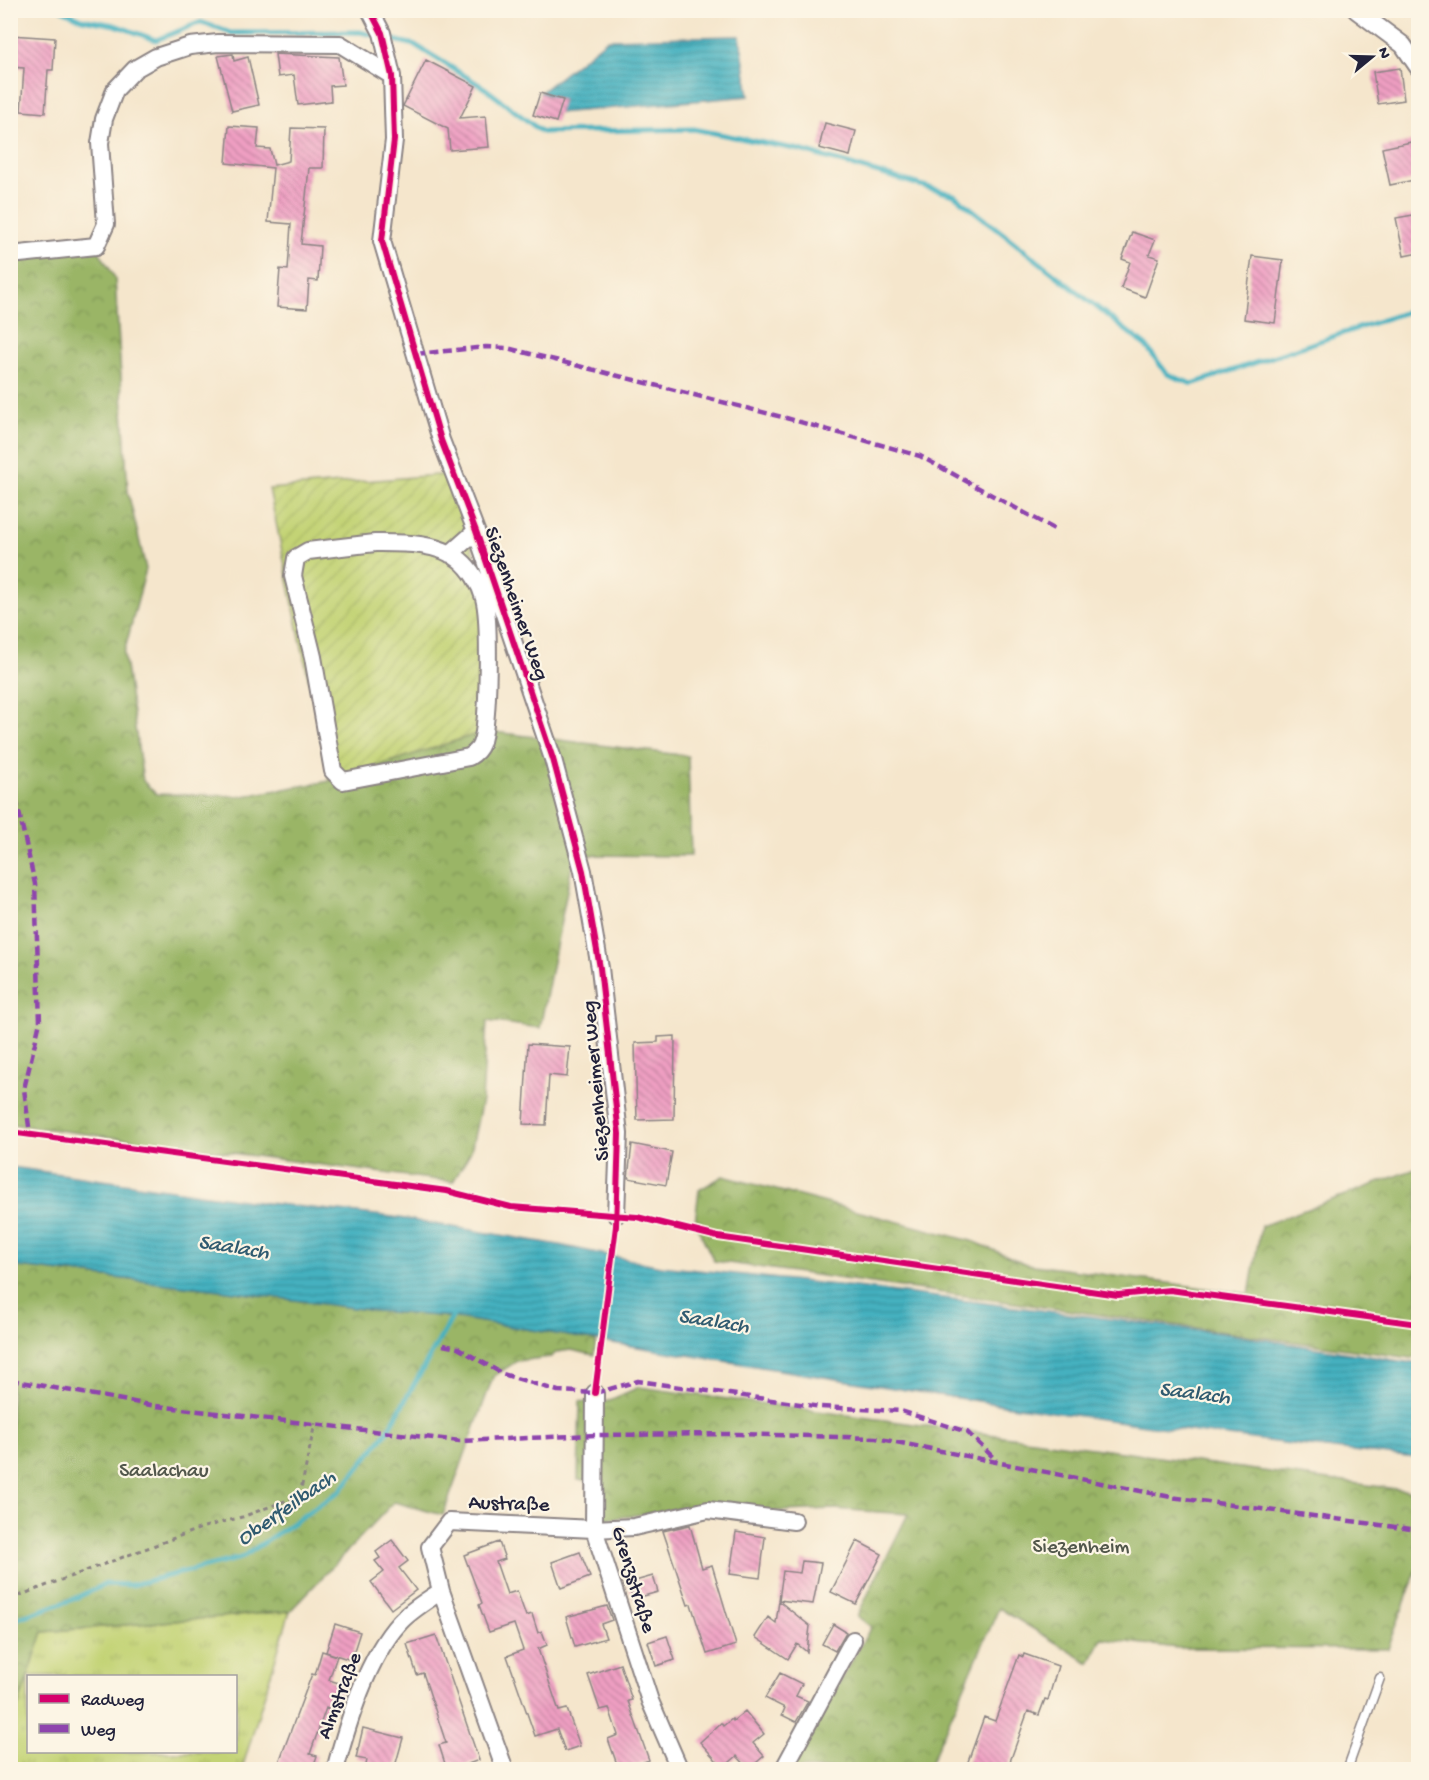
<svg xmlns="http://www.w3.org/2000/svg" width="1429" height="1780" viewBox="0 0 1429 1780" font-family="'Gochi Hand',sans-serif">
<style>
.grass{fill:url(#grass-tufts);stroke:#727a58;stroke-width:1.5;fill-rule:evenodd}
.forest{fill:url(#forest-crowns);stroke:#5e6c50;stroke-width:1.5}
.garden{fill:url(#garden-furrows);stroke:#727a58;stroke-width:1.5}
.water{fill:url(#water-rules);stroke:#336a7e;stroke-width:1.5}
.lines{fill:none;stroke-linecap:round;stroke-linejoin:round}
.stream{stroke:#44b1c0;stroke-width:5}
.building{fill:url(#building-back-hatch)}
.service-casing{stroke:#8c8484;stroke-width:11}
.minor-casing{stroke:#8c8484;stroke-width:20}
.path{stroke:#8c8484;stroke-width:3;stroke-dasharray:4.5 4.5;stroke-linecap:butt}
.service{stroke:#fff;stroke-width:8}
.minor{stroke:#fff;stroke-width:16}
.quiet{stroke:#8e44ad;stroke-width:4.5;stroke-dasharray:9 4.5;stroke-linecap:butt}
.cycleway-casing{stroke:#fcf5e5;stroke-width:10}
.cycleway{stroke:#d6006c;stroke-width:6}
.labels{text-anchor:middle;stroke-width:4.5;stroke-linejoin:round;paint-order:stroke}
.street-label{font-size:21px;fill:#22223b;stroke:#fcf5e5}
.park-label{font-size:21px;fill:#52574c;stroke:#fcf5e5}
.water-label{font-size:22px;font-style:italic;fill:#305b70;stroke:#fcf5e5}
</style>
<defs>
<pattern id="grass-tufts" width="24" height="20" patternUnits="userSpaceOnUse" patternTransform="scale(1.5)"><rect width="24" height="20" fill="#c3d375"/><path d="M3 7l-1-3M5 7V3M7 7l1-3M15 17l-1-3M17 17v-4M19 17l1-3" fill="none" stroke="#a7b566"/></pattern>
<pattern id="forest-crowns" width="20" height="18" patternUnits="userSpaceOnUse" patternTransform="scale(1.5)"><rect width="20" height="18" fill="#9ab566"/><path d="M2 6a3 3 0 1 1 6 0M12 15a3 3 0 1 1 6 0" fill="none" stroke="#7d9355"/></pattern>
<pattern id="garden-furrows" width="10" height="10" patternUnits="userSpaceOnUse" patternTransform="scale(1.5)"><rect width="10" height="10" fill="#c3d375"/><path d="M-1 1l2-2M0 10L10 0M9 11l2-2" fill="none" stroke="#a7b566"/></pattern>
<pattern id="water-rules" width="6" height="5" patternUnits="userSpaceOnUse" patternTransform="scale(1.5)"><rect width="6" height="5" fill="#44b1c0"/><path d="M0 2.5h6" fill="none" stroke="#38909d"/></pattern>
<pattern id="building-back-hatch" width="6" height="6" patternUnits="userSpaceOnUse" patternTransform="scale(1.5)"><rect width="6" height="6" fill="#ef9fc2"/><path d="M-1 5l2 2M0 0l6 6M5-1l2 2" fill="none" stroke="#c1819f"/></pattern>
</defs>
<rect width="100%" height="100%" fill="#fcf5e5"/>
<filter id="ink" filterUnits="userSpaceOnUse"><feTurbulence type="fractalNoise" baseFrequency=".0167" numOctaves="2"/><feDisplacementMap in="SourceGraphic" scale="12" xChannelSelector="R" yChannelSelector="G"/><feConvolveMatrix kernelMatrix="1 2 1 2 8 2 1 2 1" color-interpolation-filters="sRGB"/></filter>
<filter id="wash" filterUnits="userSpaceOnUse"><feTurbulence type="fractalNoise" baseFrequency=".008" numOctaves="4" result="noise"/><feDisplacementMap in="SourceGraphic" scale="24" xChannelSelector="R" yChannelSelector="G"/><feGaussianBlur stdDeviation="1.35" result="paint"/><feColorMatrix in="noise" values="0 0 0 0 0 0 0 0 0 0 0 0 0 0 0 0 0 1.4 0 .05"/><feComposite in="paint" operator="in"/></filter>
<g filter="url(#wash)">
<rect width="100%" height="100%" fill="#f5e6cc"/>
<path class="grass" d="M290,1611l-48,158 -231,1v-42l31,-96zM28,1676h208v76h-208z"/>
<path class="forest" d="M96,246l19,32 13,214 18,77 -22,84 19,128 13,13 87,2 87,-15 156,-50 202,25 3,100 -117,-1 -34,173 -53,-7 -5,79 -11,51 -18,31 -442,-58v-869z
M1418,1168v191l-704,-98 -19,-39 4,-32 24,-14 252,66 51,22 223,30 12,-68z
M11,1266l210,24 155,21 75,6 145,23 -2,15 -23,-5 -14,2 -6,5 -34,4 -24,16 -50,138 -49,-13 -104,109 -247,21 -32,96z
M639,1387l779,105v74l-30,83 -210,-1 -76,-9 -13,24 -90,-55 -71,161h-137l80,-142 -14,-11 51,-102 -75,-5 -75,3 -48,-8 -107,16 1,-39 -26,-1 2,-79 21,3z"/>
<path class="garden" d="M449,474l36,116 1,141 -156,50 -61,-292z"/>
<path class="water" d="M740,36l9,60 -191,17 5,-13 -23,-7 68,-54z
M11,1167l238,34 144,16 166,28 101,21 204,22 364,46 190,30v94c-324,-33 -645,-90 -967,-141l-75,-6 -155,-21 -210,-24z"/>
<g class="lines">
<path class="stream" d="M62,10l20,9 33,6 41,15 45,-18 30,11 129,-1 55,13 71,44 56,43 152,-3 106,21 154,45 192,151 21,28 25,10 226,-76
M10,1621l61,-21 35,-16 25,1 110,-27 99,-67 47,-59 67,-118"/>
</g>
<g id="blocks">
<path class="building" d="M10,35l45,3 -2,32h-5l-3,43 -24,-2 3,-43 -14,-1z
M233,54l1,7 14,-4 11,48 -27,6 -14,-55z
M275,54l64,3 4,28 -13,1 1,15 -33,4 -4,-30 -16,2z
M426,60l50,26 -16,32 26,-2 3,31 -39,3 -2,-21 -45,-23z
M1400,68l4,32 -26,4 -5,-32z
M540,93l23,7 -7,22 -23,-7z
M825,123l31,8 -6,25 -31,-8z
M229,126l30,2 -2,20 13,1 4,16 15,-4 2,-33 33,1 -1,39h-14l-8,76 19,2 -2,35 -9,-1 -2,29 -30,-2 3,-38 8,1 3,-46 -23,-2 5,-54 -47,-5z
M1416,141l3,38 -29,6 -8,-37z
M1419,214v39l-15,3 -8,-38z
M1132,232l23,8 -6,15 10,3 -14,39 -24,-9 9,-26 -8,-3z
M1252,256l31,4 -8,63 -31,-4z
M675,1036l-1,83 -37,1 -2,-77 23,-1v-5z
M528,1044l42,3 -3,30 -18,-2 -3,50 -23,-1z
M632,1144l40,8 -6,33 -38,-7z
M690,1525l12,43 10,-3 24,80 -29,9 -16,-50 -3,1 -25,-74z
M736,1532l29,5 -5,41 -30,-4z
M392,1540l16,21 -9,7 17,22 -25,19 -20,-27 13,-10 -9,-11 5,-3 -4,-6z
M857,1541l25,13 -26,50 -25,-12z
M499,1542l6,17 -9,3 11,32 10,-3 9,25 6,-2 6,19 4,-2 5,14 -9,4 21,62 8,-2 13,37 -15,5 -8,-22 -22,7 -28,-80 16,-6 -9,-26 -25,8 -10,-27 3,-2 -18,-48z
M580,1552l10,25 -29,11 -9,-26z
M802,1561l19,2 -8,41 -34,-4 4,-29 17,2z
M653,1576l5,16 -25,7 -5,-16z
M779,1601l31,25 -3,26 -10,-8 -9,15 -33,-22 13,-20 8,6z
M607,1606l5,14 -11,4 5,14 -31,9 -9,-30z
M335,1624l25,8 -9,28 -25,-8z
M833,1624l13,8 -11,19 -13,-7z
M436,1635l43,125 -27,10h-5l-8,-25 7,-2 -23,-70 -6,2 -10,-31z
M667,1636l8,24 -19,6 -8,-24z
M322,1651l15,5 -8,24 13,4 -9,27 -7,-3 -16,46 7,2 -5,14h-36l36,-96 3,1z
M1024,1654l34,12 -10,34 -3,-1 -6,16 -11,-4 -21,59h-42l19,-53 11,4 24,-66 4,2z
M620,1664l12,36 -4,1 21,59 -25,10h-5l-11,-31 10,-4 -9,-27 -9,2 -12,-35z
M780,1673l22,11 -6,12 12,5 -12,21 -14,-7 3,-7 -20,-10z
M745,1711l19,23 -11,9 11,13 -15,13 -12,-13 -14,12 -23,-26 21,-19 2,3 9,-7 1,2z
M363,1728l40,10 -9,32h-29l2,-10 -11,-2z"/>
</g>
</g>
<g filter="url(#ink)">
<use href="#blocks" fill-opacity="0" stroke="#8c8484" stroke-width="1.5"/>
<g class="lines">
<defs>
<path id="service" d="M1347,1770l33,-92"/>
<path id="minor" d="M370,10l12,23 10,43 2,64 -12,101 59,199 35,91 77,228 30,112 17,97 19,166 -3,81
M1356,10l47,35 15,22
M10,255l86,-9 10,-22 -6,-81 4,-24 11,-29 20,-21 21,-12 34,-11 28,-3 122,1 52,32
M375,543c26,0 63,-1 85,17 11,9 20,24 24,38 6,21 5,126 -3,146 -2,6 -7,10 -12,13l-126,24 -10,-10 -20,-114 -20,-81 3,-18 12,-7z
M450,554l26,-23
M595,1393l-1,136 56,172 30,69
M335,1770c13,-48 32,-112 65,-148 11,-12 28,-22 41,-31
M505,1770l-64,-179 -11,-44 19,-25 145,7 40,-2 74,-17 86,11
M783,1770l70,-130"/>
</defs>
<use href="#service" class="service-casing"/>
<use href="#minor" class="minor-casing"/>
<path class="path" d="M597,1377l19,-148
M10,1599l194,-72 38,-10 51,-19 9,-13 13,-62"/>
<use href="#service" class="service"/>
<use href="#minor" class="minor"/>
<path class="quiet" d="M416,354l70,-7 21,1 279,70 134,38 136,74
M10,772l25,112 5,138 -16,67 6,45
M443,1345l15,3 45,26 55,17 37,2 43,-12 183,26 80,4 66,21 29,28
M10,1380l146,26 304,35 135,-6 144,-1 137,4 295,59 247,33"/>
<defs>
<path id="cycleway" d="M370,10l12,23 10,43 2,64 -12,101 59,199 35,91 77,228 30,112 17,97 19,166 -3,92 -21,167
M10,1132l437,59 64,16 126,10 81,20 400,58 52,-5 248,34"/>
</defs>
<use href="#cycleway" class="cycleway-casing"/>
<use href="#cycleway" class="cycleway"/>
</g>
</g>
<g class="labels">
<g class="street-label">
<text transform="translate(518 603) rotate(71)" y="7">Siezenheimer Weg</text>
<text transform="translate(594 1081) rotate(-95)" y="7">Siezenheimer Weg</text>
<text transform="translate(509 1502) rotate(2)" y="7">Austraße</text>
<text transform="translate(635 1579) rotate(73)" y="7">Grenzstraße</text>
<text transform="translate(338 1695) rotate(-69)" y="7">Almstraße</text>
</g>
<g class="park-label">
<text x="164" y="1476">Saalachau</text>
<text x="1081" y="1552">Siezenheim</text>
</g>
<g class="water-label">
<text transform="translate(234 1245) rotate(9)" y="8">Saalach</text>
<text transform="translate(714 1319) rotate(9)" y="8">Saalach</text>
<text transform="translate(1195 1391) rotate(7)" y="8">Saalach</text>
<text transform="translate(285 1506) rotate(-35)" y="8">Oberfeilbach</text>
</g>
</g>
<rect width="1429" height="1780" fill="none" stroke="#fcf5e5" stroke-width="36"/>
<rect x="27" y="1675" width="210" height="78" fill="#fcf5e5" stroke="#a5a1a1" stroke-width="1.5"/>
<rect x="39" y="1694" width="30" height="9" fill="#d6006c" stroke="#a5a1a1" stroke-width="1.5"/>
<text x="81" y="1705" font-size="18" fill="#22223b">Radweg</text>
<rect x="39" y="1724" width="30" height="9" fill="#8e44ad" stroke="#a5a1a1" stroke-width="1.5"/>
<text x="81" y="1735" font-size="18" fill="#22223b">Weg</text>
<g transform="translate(1372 57) rotate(71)" stroke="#fcf5e5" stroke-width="4.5" paint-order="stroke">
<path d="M0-4.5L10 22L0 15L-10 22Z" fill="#22223b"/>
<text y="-9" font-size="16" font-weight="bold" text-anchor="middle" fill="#22223b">N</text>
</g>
</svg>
